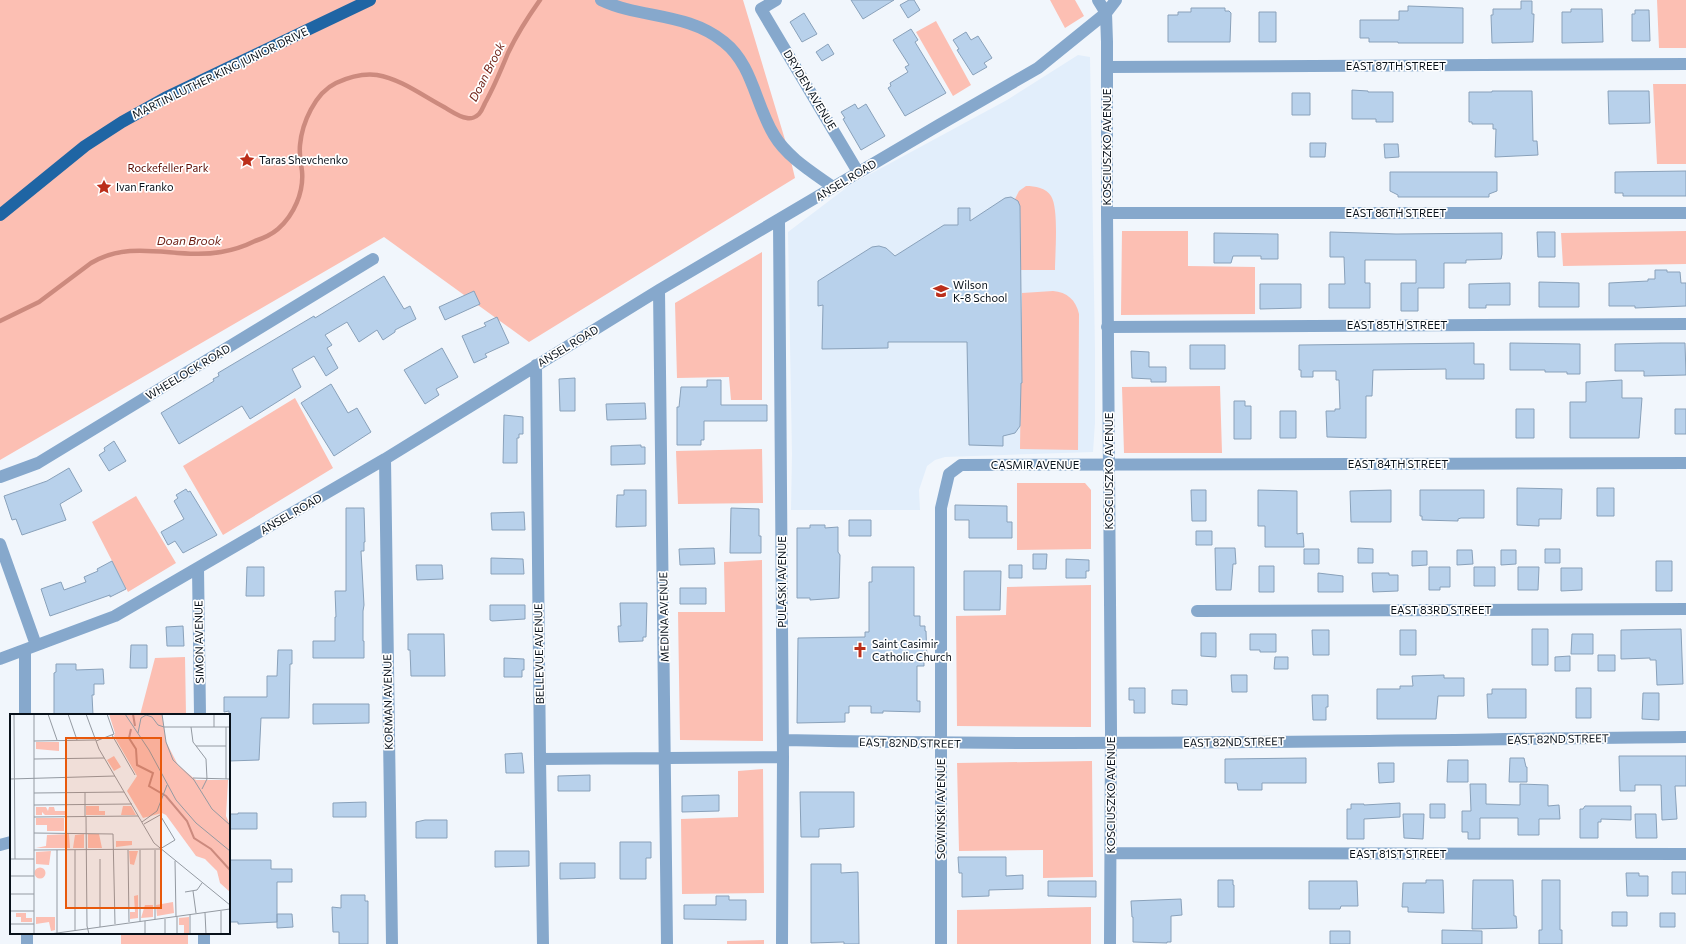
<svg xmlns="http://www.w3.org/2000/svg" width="1686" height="944" viewBox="0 0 1686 944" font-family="Commissioner,sans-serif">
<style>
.built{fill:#e2eefb}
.green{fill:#fcbfb3}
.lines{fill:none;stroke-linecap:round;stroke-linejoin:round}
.stream{stroke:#cc8a7e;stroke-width:4.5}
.building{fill:#b8d1eb;stroke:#89a1ba}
.minor{stroke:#86a8cc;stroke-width:12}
.major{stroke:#1f65a4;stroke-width:12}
.labels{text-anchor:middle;stroke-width:3.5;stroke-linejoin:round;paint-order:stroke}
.street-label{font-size:11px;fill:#08111a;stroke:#fff}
.poi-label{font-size:11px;fill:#08111a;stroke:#fff;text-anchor:start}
.park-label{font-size:11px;fill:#5a0901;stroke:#fff}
.water-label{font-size:12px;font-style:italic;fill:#6c1d12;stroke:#fff}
.inset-river{fill:none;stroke:#cc8a7e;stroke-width:2}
.inset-road{fill:none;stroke:#949aa2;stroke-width:1}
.view{fill:#e8590c;fill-opacity:0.15;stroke:#e8590c;stroke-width:2}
.inset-edge{fill:none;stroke:#08111a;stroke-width:2}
</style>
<rect width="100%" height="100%" fill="#f1f6fc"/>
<path class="built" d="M1078,55l12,2 5,293v73l-2,29 -148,5 -10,3 -8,6 -8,24 1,20h-129l1,-56 -4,-222 62,-47 157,-85z"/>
<path class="green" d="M0,0h743l46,153 6,25 -266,164 -145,-105 -384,223z
M1050,0h25l9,16 -19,12z
M1657,0h29v48h-27z
M936,21l35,64 -18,11 -37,-64z
M1653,84h33v80h-29z
M1026,186c9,0 20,2 25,10 8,12 4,58 4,74h-34l-1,-64 -5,-7 4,-8z
M1122,231h66v35l67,1v47l-134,1z
M1686,231v33l-123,2 -2,-33z
M762,252v148h-31l-2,-23 -52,1 -2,-75z
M1053,291c14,1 23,9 26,23l-1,136 -58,-1 2,-156z
M1220,386l2,67h-98l-2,-66z
M295,398l38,70 -110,67 -40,-69z
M762,449l1,54 -85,1 -2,-53z
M1017,483h68l6,7v59l-74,1z
M136,496l40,67 -48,29 -36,-70z
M762,560l1,181 -83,-1 -2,-128h47l-1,-50z
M1091,585v142l-134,-1 -1,-110 50,-1 1,-28z
M185,657l1,58h-46l15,-57z
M1092,761l1,116 -50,1v-28l-84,1 -2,-88z
M763,769l1,124 -82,1 -1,-75 57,-2v-46z
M1091,907v37h-134v-34z
M121,933h67v11h-67z
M764,940v4h-37v-3z"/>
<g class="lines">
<path class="stream" d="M0,321l39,-19 52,-39c42,-25 86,-3 130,-11 12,-2 24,-6 34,-11 9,-3 16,-6 23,-12 16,-14 26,-37 24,-58 -1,-8 -3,-17 -2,-26 2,-22 15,-52 36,-62 13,-6 26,-10 41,-8 24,4 46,21 67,32 7,4 15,10 23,11 4,1 9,-1 12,-4 3,-3 4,-7 6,-11 9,-16 16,-33 23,-50 9,-19 20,-36 32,-53"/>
</g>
<path class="building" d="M851,0h43l-31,19z
M909,0h5l6,10 -12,8 -8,-13z
M1521,1h11v13h2l-1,28 -41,1 -1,-28h2v-6h28z
M1408,6l55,2v35h-65v-1h-29v-4h-9v-18h39v-9h9z
M1191,8h34v3h4l2,2 -1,29h-62v-27h10v-3h13z
M1571,9h31l1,33 -41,1v-31h9z
M1635,10h14l1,31h-18v-27h3z
M1259,12h17v30h-17z
M804,13l13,21 -15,8 -12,-20z
M911,29l7,11 -3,2 31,51 -41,23 -17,-28 3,-2 -1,-3 18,-11 -3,-5 4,-2 -16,-25z
M966,32l5,8 7,-4 14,22 -8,5 3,4 -14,8 -16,-25 2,-1 -6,-9z
M828,44l6,10 -12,7 -6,-9z
M1352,90l16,1v1h25v30h-17v-3h-24z
M1492,91h40l1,50h4l1,14 -43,2 1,-28h-3v-5h-21v-2h-3v-30h23z
M1608,91h41l1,32 -41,1z
M1292,93h18v22h-18z
M855,104l3,5 8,-5 19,32 -24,14 -18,-31 2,-1 -4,-6z
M1310,143h16l-1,14h-15z
M1384,144h14l1,13 -14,1z
M1686,171v25h-63v-3h-8v-21z
M1390,172h107v19l-8,3v3h-91v-2l-8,-4z
M1011,197l7,4 2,5 2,177h-1l-1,43 -5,7 -12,3v10l-34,-1 -2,-103h-79v6l-66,1 1,-44 -5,1v-25l54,-34 7,-1 7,2 9,8 49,-31h14v-17h12v13l35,-23z
M1330,232l66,2 106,-1v21l-1,5 -35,1v3h-22v25h-26v23h-17v-28h15v-23h-51v23h5v25h-41v-24h16l-1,-27h-14z
M1537,232h18v25h-17z
M1214,233l64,1v25h-17v-3h-28l-2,7h-17z
M1655,270h12v2h13l1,11h5v23l-51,2v-2h-26v-23l39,-2v-2h7z
M384,276l20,33 6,-3 6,13 -21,11v2l-12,8 -6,-10 -18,12 -12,-20 -22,13 7,10 -5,3 11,20 -12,8 -12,-20 -22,13 9,18 -51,32 -8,-13 -63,38 -18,-31 53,-32 -1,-2 6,-3 -1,-3 96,-57 1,2z
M1539,282l40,1v24h-40z
M1510,283v22h-24v3h-17v-24z
M1260,284h41v24l-41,1z
M474,291l6,13 -35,16 -6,-13z
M497,317l12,26 -24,11 2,3 -13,6 -12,-27 24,-10 -2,-3z
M1474,343v21h10v15h-38v-10l-73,1 -1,26h-6v42l-39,-1 -1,-26h9v-2h5l-1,-29h-3v-9h-23v6h-12v-7h-2v-25z
M1510,343l70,1v30h-13v-2h-22v-2h-35z
M1661,343h24l1,32 -42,1v-5h-29v-27z
M1190,345h35v24h-35z
M442,348l16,29 -22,12 3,6 -14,9 -21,-34z
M1131,351l18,1v15h17v15h-15v-3l-19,-1z
M575,378v33h-15l-1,-32z
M707,380h14v25h46v16h-63v19h-3v5h-24v-38h2l2,-20h26z
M1622,380v18h20l-3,40h-69v-36h16v-20z
M331,384l17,29 9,-5 14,24 -37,24 -33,-53z
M1234,401h11v5h6v33h-17z
M645,403l1,16 -39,1 -1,-16z
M1516,409h18v29h-18z
M1675,409h11v25h-11z
M1280,411h16v27h-16z
M504,415l19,2v17h-4v4h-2v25h-14z
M114,441l12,20 -17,10 -10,-16 6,-4 -1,-3z
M641,445v2h4v17l-34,1v-19z
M69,468l13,23 -22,13 6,16 -44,15 -6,-16 -4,1 -8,-24 43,-15z
M1517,488l45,1 -1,30h-22v7l-22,-1z
M1597,488h17v28h-17z
M186,489l2,3 2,-1 27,44 -34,18 -8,-12 -7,4 -7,-13 23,-13 -10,-18 4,-3 -2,-3z
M624,490h22v36l-30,1 1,-32h7z
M1191,490h15v31h-14z
M1258,490l39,1v43l6,-1 1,14h-39v-21h-7z
M1391,490v32h-40l-1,-31z
M1420,490h64v28h-23l-3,1v2l-36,-1v-4h-2z
M955,505l52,1v16h5v16h-43v-18h-14z
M346,508h18l1,34h-1v9h-3l3,54 -1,6v30h1v17h-51v-17h22v-24h1l-1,-26h11z
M731,508l28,1v27h2v17h-31z
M524,512l1,18h-33l-1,-17z
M849,520h22v16h-22z
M810,525h15v3l13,-1v25l2,3 -1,43 -29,2v-2h-13v-70h13z
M1196,531h16v14h-16z
M714,548l1,16 -35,1 -1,-16z
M1215,548h20l1,16h-3l-2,26h-15z
M1358,548l15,1v14h-15z
M1304,549h15v15h-15z
M1545,549h15v14h-15z
M1457,550h15l1,14 -16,1z
M1501,550h15v14l-15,1z
M1412,551h15v14l-15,1z
M1033,554h14l-1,15h-13z
M491,558l32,1 1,15h-33z
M1066,559l23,1v11h-3v7h-20z
M112,561l14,28 -16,8v-2l-60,21 -9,-27 20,-7 3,8 22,-8 -2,-5 14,-6 -1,-2z
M1656,561h16v30h-16z
M416,565h26l1,14 -26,1z
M1009,565h13v13h-13z
M1259,566h15v26h-15z
M247,567h17v29h-18z
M872,567h42v49h6v10h5v5h1l1,29h-3v6h-7v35h3v11l-37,-1v2h-12v-7h-22v7h-4v9l-48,1 1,-85 67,-1v-5h4v-50h3z
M1429,567h21v20h-10v3h-11z
M1474,567h21v19h-21z
M1518,567h21l-1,23h-20z
M1561,568h21v22l-21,1z
M964,571h37l-1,39h-36z
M1318,573l25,3v16h-25z
M1372,573h17v2h9v16l-25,1z
M680,588h26v16h-26z
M620,603h27l-1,34h-3v4l-24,1 -1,-16h3z
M490,605h35v14l-33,2 -2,-1z
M183,626l1,20h-17l-1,-19z
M1532,629h16v36h-16z
M1681,629l2,55 -26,1 -1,-25h-6v-2l-29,1v-29z
M1312,630h17v25h-16z
M1400,630h16v25h-16z
M1201,633h15v24l-15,-1z
M408,634h36l1,42h-34l-1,-26h-2z
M1250,634h26v18h-16v-2h-10z
M1572,634h21v20h-22z
M131,645h16v23h-17z
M278,650h14v14h-2l-1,54h-28l-2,42 -30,1v-50l-5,1v-15h43v-21h10z
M1598,655h17v16h-17z
M1570,656v15h-15v-14z
M1275,657h13v12h-14z
M504,658l20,1v11h-2v7h-18z
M56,664h20v6l27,-1 1,15h-10v11h-2l1,20h-39v-42l2,-1z
M1231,675h16v17h-15z
M1444,675v3h20v18h-26l-2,23h-59v-30h23v-3h13l-1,-10z
M1129,688h16v25h-11v-13h-5z
M1576,688h15v30h-15z
M1492,689h34v29h-38l-1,-24h5z
M1172,690h15v15l-15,-1z
M1643,693h16v27l-17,-1z
M1312,695h16v12h-2v13h-13z
M313,704h56v19l-56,1z
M522,753l2,20h-18l-1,-19z
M1619,756h67v30h-11l2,33 -15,1 -1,-35h-26v6h-15z
M1306,758v25h-44v7h-24l-1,-7h-12v-24z
M1510,758h14l2,9h1v15h-18z
M1448,760h20v22h-21z
M1378,763h16v19l-15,1z
M590,775v16h-32v-15z
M1470,784h16v20l34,1v-21l28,1v21l11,-1 1,14h-21v16h-21v-17h-38v21h-12v-7h-6v-21h9z
M800,792h54v35l-35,2v8h-18z
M719,795v16l-37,1v-16z
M366,802v15h-33v-14z
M1400,803v14l-36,2v20h-17v-30h4v-5h13v1z
M1430,804h15v14h-15z
M1585,806h46v14l-30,-1v3h-3v16h-18v-29h3z
M238,813h19v16h-27l-1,-15h9z
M1403,814h21l-1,25 -19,-1z
M1635,814h21l1,24h-21z
M425,820h22v18h-31v-16z
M620,842h31v16h-5v21h-26z
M495,851h34v15l-34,1z
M958,857h48v19l17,-1v14l-34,1v6l-27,1v-24h-3z
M230,860h41v9h21v13h-15v40l-39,2v-2h-9z
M560,863h35v15l-35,1z
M811,864h30v9l17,-1 1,72h-15v-2l-33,1z
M1672,872h14v22h-14z
M1626,873h13v3h9v20h-21z
M1218,880h15v5h1v22h-16z
M1426,880h17l1,33 -36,-1v-5h-6l1,-24h23z
M1473,880h40l1,36h2l1,12 -45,1z
M1542,880h18v50h2v14h-23v-14h3z
M1048,881h48v16l-48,-1z
M1309,881h48l1,25h-17l-1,3h-31z
M341,895h24v6h3v43h-29v-12h-6l-1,-25 9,1z
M716,896h13v4h17v20l-62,-1v-14h32z
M1181,899l1,16 -11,1v26h-4v1l-34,-1v-25h-1l-1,-16z
M1612,912h15v14h-15z
M1660,913h15v14h-15z
M277,914h15l1,13 -16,1z
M1442,930l40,1v13h-40z
M1330,931h20v13h-20z"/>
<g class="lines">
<path class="minor" d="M601,0c40,19 86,12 123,42 29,23 31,62 50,93 13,22 38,37 59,52
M776,0l-15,9 97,163
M1098,0l8,13 1,29v171l4,518 -1,213
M1107,67l579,-3
M1107,213h579
M779,221l4,536 -1,187
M659,290l8,654
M1107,327l579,-3
M536,365l4,394 3,185
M385,459l7,485
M0,477l38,-14 335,-204
M0,544l36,101
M198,568l2,147
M1197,611l489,-2
M25,651v64
M0,659l115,-43 270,-157 274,-169 280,-165 99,-57 68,-55 10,-13
M783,740c301,7 602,0 903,-3
M540,759l243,-2
M0,845l11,-3
M1111,853l575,1
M27,933v11
M204,933v11
M941,944v-436l8,-34 12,-9 725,-2"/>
<path class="major" d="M0,215l85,-69 37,-24 43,-24 205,-98"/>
</g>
<defs>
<symbol id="sight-bare" viewBox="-9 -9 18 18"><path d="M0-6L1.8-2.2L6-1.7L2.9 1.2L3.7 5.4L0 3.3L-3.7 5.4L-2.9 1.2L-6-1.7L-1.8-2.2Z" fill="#bb2e1a" stroke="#fff" stroke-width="2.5" paint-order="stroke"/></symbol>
<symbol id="school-bare" viewBox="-9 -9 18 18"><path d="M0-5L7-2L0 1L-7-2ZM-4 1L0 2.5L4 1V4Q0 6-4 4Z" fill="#bb2e1a" stroke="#fff" stroke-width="2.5" paint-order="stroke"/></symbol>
<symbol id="church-bare" viewBox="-9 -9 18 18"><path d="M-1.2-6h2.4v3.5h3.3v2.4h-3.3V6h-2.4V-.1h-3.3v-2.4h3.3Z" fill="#bb2e1a" stroke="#fff" stroke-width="2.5" paint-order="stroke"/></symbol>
</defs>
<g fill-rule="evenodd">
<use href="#sight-bare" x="236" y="149" width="22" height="22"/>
<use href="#sight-bare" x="93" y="176" width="22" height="22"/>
<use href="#school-bare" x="930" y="280" width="22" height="22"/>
<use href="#church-bare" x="849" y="639" width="22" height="22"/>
</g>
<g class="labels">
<g class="street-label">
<text x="1396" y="70">EAST 87TH STREET</text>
<text transform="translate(220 73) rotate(-26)" y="4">MARTIN LUTHER KING JUNIOR DRIVE</text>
<text transform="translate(810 90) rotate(59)" y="4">DRYDEN AVENUE</text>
<text transform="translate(1107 147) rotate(-90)" y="4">KOSCIUSZKO AVENUE</text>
<text transform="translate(846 180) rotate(-31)" y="4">ANSEL ROAD</text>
<text x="1396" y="217">EAST 86TH STREET</text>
<text x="1397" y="329">EAST 85TH STREET</text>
<text transform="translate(568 346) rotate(-31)" y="4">ANSEL ROAD</text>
<text transform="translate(188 372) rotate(-31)" y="4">WHEELOCK ROAD</text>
<text x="1398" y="468">EAST 84TH STREET</text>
<text x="1035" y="469">CASMIR AVENUE</text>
<text transform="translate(1109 471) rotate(-90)" y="4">KOSCIUSZKO AVENUE</text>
<text transform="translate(291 514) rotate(-30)" y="4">ANSEL ROAD</text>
<text transform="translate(782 582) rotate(-90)" y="4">PULASKI AVENUE</text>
<text x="1441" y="614">EAST 83RD STREET</text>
<text transform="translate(664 617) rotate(-91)" y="4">MEDINA AVENUE</text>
<text transform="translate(199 642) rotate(-91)" y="4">SIMON AVENUE</text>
<text transform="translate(539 654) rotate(-91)" y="4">BELLEVUE AVENUE</text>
<text transform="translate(388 702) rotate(-91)" y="4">KORMAN AVENUE</text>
<text transform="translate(1558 739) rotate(-1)" y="4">EAST 82ND STREET</text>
<text transform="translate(1234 742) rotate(-1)" y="4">EAST 82ND STREET</text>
<text transform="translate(910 743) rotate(1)" y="4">EAST 82ND STREET</text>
<text transform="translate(1111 795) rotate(-90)" y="4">KOSCIUSZKO AVENUE</text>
<text transform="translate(941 809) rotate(-90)" y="4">SOWINSKI AVENUE</text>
<text x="1398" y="858">EAST 81ST STREET</text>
</g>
<g class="poi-label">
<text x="259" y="164">Taras Shevchenko</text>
<text x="116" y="191">Ivan Franko</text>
<text x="953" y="289">Wilson<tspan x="953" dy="13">K-8 School</tspan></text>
<text x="872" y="648">Saint Casimir<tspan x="872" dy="13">Catholic Church</tspan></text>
</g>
<g class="park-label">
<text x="168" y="172">Rockefeller Park</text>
</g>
<g class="water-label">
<text transform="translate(487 72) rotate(-63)" y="4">Doan Brook</text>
<text x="189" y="245">Doan Brook</text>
</g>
</g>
<g transform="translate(10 714)">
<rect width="220" height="220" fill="#f1f6fc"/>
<path d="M99,0h53l4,28 12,23 18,15h32l-2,36 4,9v67l-10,-9 -3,-12 -12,-12 -9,-3 -30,-41 -4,-2 -19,5 -16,-27 10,-15 -23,-40 1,-3zM26,28h23v9l-23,-2zM104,42l7,11 -7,4 -7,-11zM76,92h13v5h6v4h-19zM113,92h8l5,9h-15zM26,93h10l2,4 1,-4h5l1,4h11v4h-21l-3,-3v3h-6zM26,104h28v13h-17v-6h-11zM59,120l1,14h-34l10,-2 1,-11zM74,120v14h-11l2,-13zM78,120h11l3,14h-14zM106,127h16v4l-16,2zM41,137l-2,14 -13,-1v-12zM119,137h9l-4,14 -4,-1zM24.5 159a5.5 5.5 0 1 1 11 0a5.5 5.5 0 1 1-11 0ZM128,181v23l-8,1v-7h5l-1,-16zM163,188l1,11 -17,3 -1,-11zM135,191h8v12l-12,1zM6,199h10v5h6v4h-11v-5h-5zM26,203h19v13l-4,1 -2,-9 -13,2zM179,203v17h-5v-9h-5v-7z" fill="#fcbfb3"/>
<path class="inset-river" d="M123,0l2,12M121,15l-2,9 7,11 1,16 16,8 -4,13 17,10 21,25 7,17 17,11 19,21"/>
<path class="inset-road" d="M4,0l1,145M24,0v220M38,0l9,26M58,0l9,26M76,0l13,35 55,94 76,62M115,0l24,36 27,50 20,23 34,28M152,0l4,28 7,18 21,20 18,29 18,16M204,0v13M181,13l2,15 13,17 1,20 -5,10M216,13v52M128,19l3,-15 5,-3 6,2 6,8 6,2h66M102,21l23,40M24,27l61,-1M86,27l18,-7 -7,-20M186,32h30M24,45l70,-1M183,64l37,1M0,65l105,-3M75,78v25M24,79l90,-1M24,91l98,-1M24,103l104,-1M76,103l1,109 2,8M132,108l15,-11 10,-26M24,119l79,1 2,90M24,136l126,-1 15,-9 -15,-25 -16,9M47,136v83M118,136l1,72M145,136v69M0,145h24M90,145v68M165,147l1,55M0,162h24M183,177l3,22M175,178l12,-2 5,-7M0,180h24M0,197h24M211,197v23M195,199l1,21M180,201v19M167,203v17M155,205v15M130,207v-71M135,207v13M0,210h24M65,216v-80M40,220l180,-25"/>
<path class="view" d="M56,24h95v170h-95z"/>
<rect width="220" height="220" class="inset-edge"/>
</g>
</svg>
